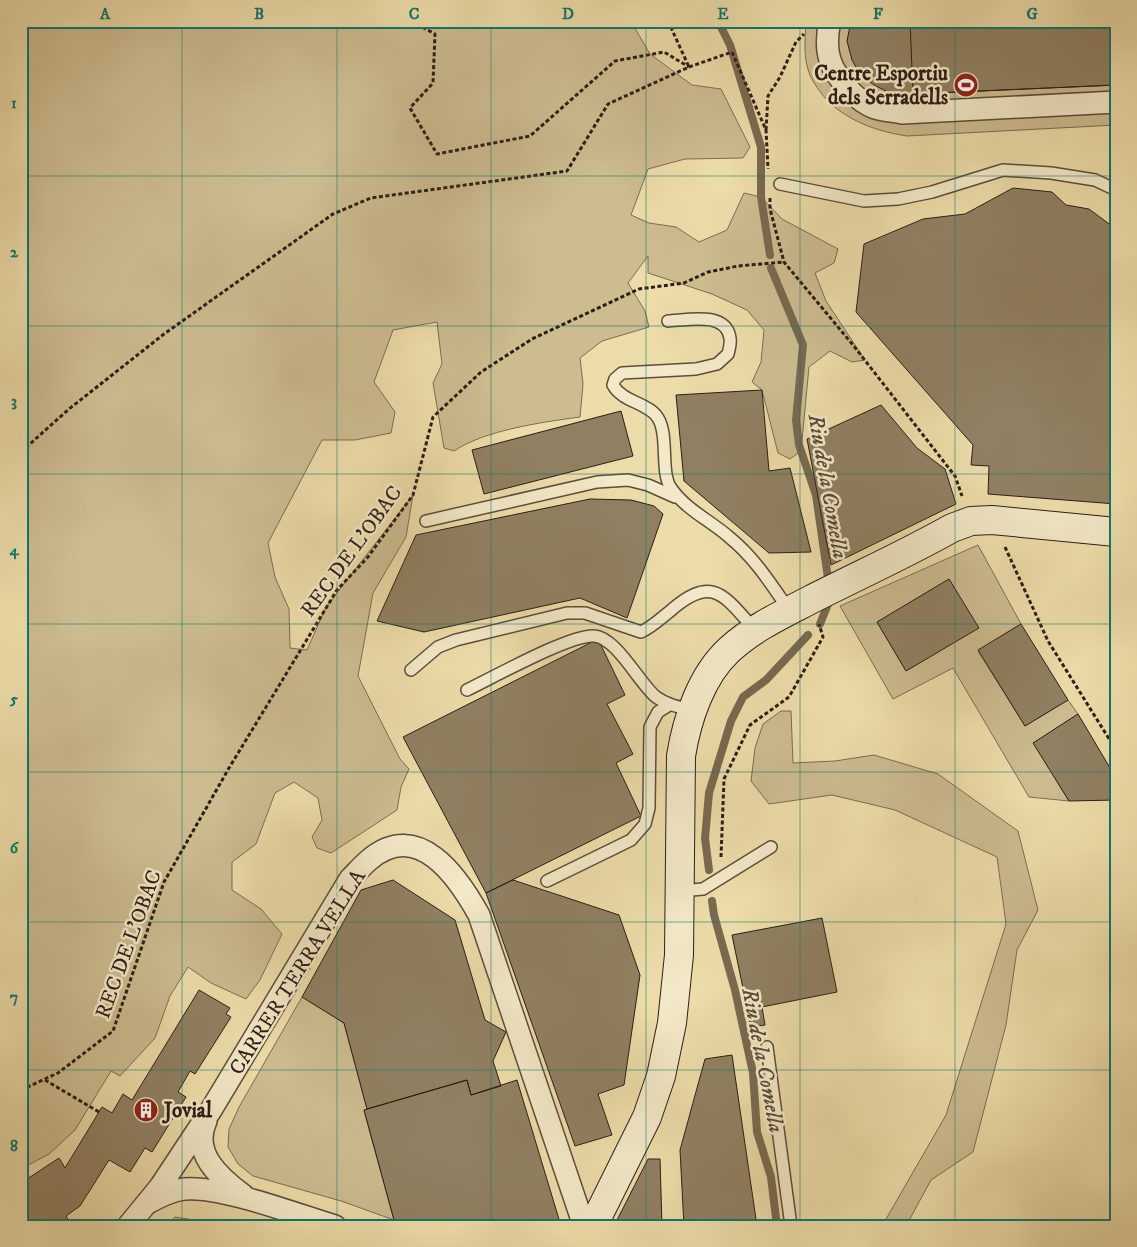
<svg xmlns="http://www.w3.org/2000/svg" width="1137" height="1247" viewBox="0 0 1137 1247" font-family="'IM FELL DW Pica',serif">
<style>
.green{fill:#ccbc90;stroke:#7c6c53;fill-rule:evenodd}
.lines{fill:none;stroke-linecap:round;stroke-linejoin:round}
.stream{stroke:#796950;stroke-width:8}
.building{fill:#908062;stroke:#2d1d16}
.service-casing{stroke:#5d4d3b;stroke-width:14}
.minor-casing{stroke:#5d4d3b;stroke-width:24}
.secondary-casing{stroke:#2d1d16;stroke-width:30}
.path{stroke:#2d1d16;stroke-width:3;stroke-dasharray:4 2.5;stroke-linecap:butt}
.service{stroke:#f3e8c7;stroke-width:11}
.minor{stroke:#f3e8c7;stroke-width:21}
.secondary{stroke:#f3e8c7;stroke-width:28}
.grid{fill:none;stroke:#0f766e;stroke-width:1;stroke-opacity:0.55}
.labels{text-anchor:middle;stroke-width:5;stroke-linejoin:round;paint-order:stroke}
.poi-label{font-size:21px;font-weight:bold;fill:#2d1d16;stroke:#f3e8c7;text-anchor:end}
.street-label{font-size:21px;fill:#2d1d16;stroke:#f3e8c7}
.water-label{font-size:22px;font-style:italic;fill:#594938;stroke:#f3e8c7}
.neatline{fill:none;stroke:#0f766e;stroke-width:2}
.grid-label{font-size:16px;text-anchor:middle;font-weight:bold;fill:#0f766e}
</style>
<rect width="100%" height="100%" fill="#ecdca9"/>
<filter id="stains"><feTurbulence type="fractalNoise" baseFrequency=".004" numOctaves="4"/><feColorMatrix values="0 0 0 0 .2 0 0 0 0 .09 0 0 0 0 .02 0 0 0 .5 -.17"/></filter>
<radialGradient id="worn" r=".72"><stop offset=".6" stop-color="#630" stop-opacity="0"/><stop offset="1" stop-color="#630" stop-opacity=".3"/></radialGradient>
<path class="green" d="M21,21h614l1,9 14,24 42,31 29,4 29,58 -7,11 -58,1 -37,10 -17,46 18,8 27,4 23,15 28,-12 17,-37 17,4 21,22 56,30 -4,14 -19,10 11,28 39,59 -13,2 -22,-11 -21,16 -8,84 -11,8 -12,-6 -16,-63 -10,-8 9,-20 3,-32 -17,-20 -35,-16 -64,-21v-17l-20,27 17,28 4,16 -47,14 -22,17 3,26 -3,33c-37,5 -95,13 -126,34l-10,-3 -11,-65 9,-19 -5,-42 -44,8 -19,52 21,30 -4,21 -36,7h-33l-54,103 7,34 14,32 1,39 17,2 19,-43 87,-112 -7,42 -33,56 -15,83 42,83 9,10 -8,18 -4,23 -66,43 -14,-5 -5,-11 10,-17 -4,-22 -24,-16 -19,11 -19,51 -24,18v28l29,19 21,25 -22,46 -14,19 -35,-16 -23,-16 -18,29 -15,42 -35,38 -9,-5 -36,59 -26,24 -28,15z
M806,21h310v104l-209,11c-39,-6 -79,-22 -97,-61 -7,-16 -5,-36 -4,-54z
M978,545l43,79 -43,27 47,75 43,-26 10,14 -44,29 35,58 -40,-4 -76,-129 -60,31 -53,-93zM949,579l29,49 -72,43 -29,-49z
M781,711h10l2,52 42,-2 39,-6 64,19 80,57 20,79 -21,40 -11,75 -33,127 -42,28 -25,46h-24l64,-111 60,-191 -9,-67 -102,-47 -63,-15 -63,9 -18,-23 4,-33 8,-24z
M302,997l42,26 23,86 -3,2 30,109 -53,-19 -88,-25 -15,-12 -10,-17 1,-18 10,-22z
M175,1217l56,9h-64z"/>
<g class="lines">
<path class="stream" d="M718,21l12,24 31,102v50l9,58
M771,268l32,77 -7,75 3,25 17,50 13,90
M820,624l10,-25
M709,870l-4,-32 4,-45 22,-72 12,-24 23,-17 42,-45
M712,901l2,14 21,75 18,83 4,59 14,45 6,49"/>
</g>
<path class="building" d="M851,21h265v64l-203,9 -25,-2 -14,-7 -14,-11 -8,-14 -5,-19z
M910,21h206v64l-203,9z
M1013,188l39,4 14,13 23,4 27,20v275l-128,-10 1,-28 -18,-1 2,-20 -117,-133 8,-68 59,-25 42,-5z
M762,390l7,81 21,-3 21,84 -42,1 -85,-72 -8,-86z
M881,405l36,43 28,21 11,35 -125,61 -24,-126z
M621,411l12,45 -149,38 -12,-44z
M590,499l41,1 23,6 9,8 -36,104 -47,-20 -156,34 -47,-11 39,-86z
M949,579l30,49 -73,43 -29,-49z
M1116,616v49l-4,-6z
M1021,624l47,76 -43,26 -47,-76z
M598,639l27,56 -18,9 26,50 -17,9 25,53 -155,77 -83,-156z
M1078,714l38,64v22l-47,1 -36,-58z
M393,880l62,40 30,100 21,12 -13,29 8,25 -30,9 -4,-15 -100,29 -23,-86 -42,-26 59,-107z
M513,880l106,35 21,60 -16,110 -26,9 14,41 -37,11 -89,-253z
M822,918l15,74 -75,15 3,18 -14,2 -19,-92z
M199,990l31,18 -4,6 5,3 -36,57 -5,-3 -12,21 8,5 -34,55 -7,-4 -15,24 -21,-12 -29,46 -14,10 6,10h-51v-43l38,-25 6,10 37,-61 10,6 11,-19 9,6z
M732,1055l25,171h-73l-4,-76 25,-91z
M467,1080l4,15 46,-15 44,146h-136l-31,-6 -30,-110z
M648,1159h12l2,67h-48z"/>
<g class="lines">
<defs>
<path id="service" d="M780,184l84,17 34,-2 34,-7 71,-22 48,3 44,7 21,10
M668,321c19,-1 58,-10 62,17 1,5 -1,12 -2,16l-11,10 -21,5 -74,4 -7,6 -2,6c9,17 36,18 45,33 11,18 2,55 13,70 14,21 40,33 58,49 25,20 42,47 60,73
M426,521l171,-39 31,-2 20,5 27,12
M411,670l27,-23 18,-7 111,-27h18l56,19c11,-5 19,-13 28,-20 43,-38 54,-18 86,18
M467,690c25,-12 104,-56 127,-54 22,1 45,47 62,61 11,8 23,10 36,13
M547,881l84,-41 14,-16 4,-16 1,-81 8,-15 11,-7
M680,891l23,-2 68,-42
M767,1047l24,179"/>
<path id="minor" d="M830,21c-3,13 -4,26 0,39 6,18 27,42 45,48 8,3 19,3 27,5l214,-11
M206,1121c-15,32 14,57 37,74
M148,1203c12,-7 23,-12 36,-14 35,-4 114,26 151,37
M128,1226l32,-39 51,-77 139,-231c6,-6 12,-13 19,-19 49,-42 89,17 110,55l105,311"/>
<path id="secondary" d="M593,1226l54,-109 14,-41 11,-53 7,-68 2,-199c6,-37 20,-80 48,-106 24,-22 52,-35 81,-50 47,-24 96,-46 142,-72l19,-7 21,-1 124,12"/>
</defs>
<use href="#service" class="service-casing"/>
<use href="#minor" class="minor-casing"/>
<use href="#secondary" class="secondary-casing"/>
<path class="path" d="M411,21l24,13 -2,49 -23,25 27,46 93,-18 85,-75 49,-9 25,15
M668,21l21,46
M766,130l2,-34 12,-19 16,-35 8,-8
M770,198v11l14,53 69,83 102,131 7,20
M21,452l48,-43 95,-75 169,-120 38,-16 196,-27 41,-67 81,-37 43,-15 34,78 2,39
M1005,547l43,94 68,109
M721,857l3,-78 26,-54 39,-28 34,-60 -4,-13
M45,1080l54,32
M21,1090l37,-17 55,-42 51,-149 65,-114 108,-178 31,-33 45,-62 20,-78 48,-45 51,-33 107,-50 45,-6 24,-11 30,-6 46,-4"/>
<use href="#service" class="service"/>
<use href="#minor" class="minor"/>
<use href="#secondary" class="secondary"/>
</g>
<path class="grid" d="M182,21v1205M337,21v1205M491,21v1205M646,21v1205M800,21v1205M955,21v1205M21,176h1095M21,326h1095M21,474h1095M21,624h1095M21,772h1095M21,922h1095M21,1070h1095"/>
<defs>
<symbol id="stadium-disc" viewBox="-11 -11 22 22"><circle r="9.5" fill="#8f2418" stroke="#f3e8c7"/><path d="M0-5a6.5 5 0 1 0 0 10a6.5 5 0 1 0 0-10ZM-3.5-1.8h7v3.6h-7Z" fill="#fff"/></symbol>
<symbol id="building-disc" viewBox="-11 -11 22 22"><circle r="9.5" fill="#8f2418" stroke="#f3e8c7"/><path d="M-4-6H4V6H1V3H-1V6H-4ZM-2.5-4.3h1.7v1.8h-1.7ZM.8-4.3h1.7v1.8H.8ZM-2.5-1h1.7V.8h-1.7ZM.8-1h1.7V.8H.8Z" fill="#fff"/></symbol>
</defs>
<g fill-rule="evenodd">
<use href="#stadium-disc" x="952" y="71" width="28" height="28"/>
<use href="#building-disc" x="132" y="1096" width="28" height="28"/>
</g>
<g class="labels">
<g class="poi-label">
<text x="948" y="80">Centre Esportiu<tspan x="948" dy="24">dels Serradells</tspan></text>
<text x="164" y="1117" text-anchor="start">Jovial</text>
</g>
<g class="street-label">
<text transform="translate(351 551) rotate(-54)" y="7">REC DE L'OBAC</text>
<text transform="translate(128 944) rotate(-70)" y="7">REC DE L'OBAC</text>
<text transform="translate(297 972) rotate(-58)" y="7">CARRER TERRA VELLA</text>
</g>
<g class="water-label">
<text transform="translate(829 486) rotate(80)" y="8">Riu de la Comella</text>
<text transform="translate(764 1060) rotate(79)" y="8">Riu de la Comella</text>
</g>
</g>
<rect width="1137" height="1247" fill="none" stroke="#ecdca9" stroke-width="55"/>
<rect x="28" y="28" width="1082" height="1192" class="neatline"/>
<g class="grid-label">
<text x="105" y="19">A</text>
<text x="259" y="19">B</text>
<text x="414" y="19">C</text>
<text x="568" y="19">D</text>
<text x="723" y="19">E</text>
<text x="878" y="19">F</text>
<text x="1032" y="19">G</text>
<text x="14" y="108">1</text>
<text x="14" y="257">2</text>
<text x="14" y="406">3</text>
<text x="14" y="555">4</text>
<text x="14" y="704">5</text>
<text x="14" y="853">6</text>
<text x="14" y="1002">7</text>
<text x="14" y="1151">8</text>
</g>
<rect width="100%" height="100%" filter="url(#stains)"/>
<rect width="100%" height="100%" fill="url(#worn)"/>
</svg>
